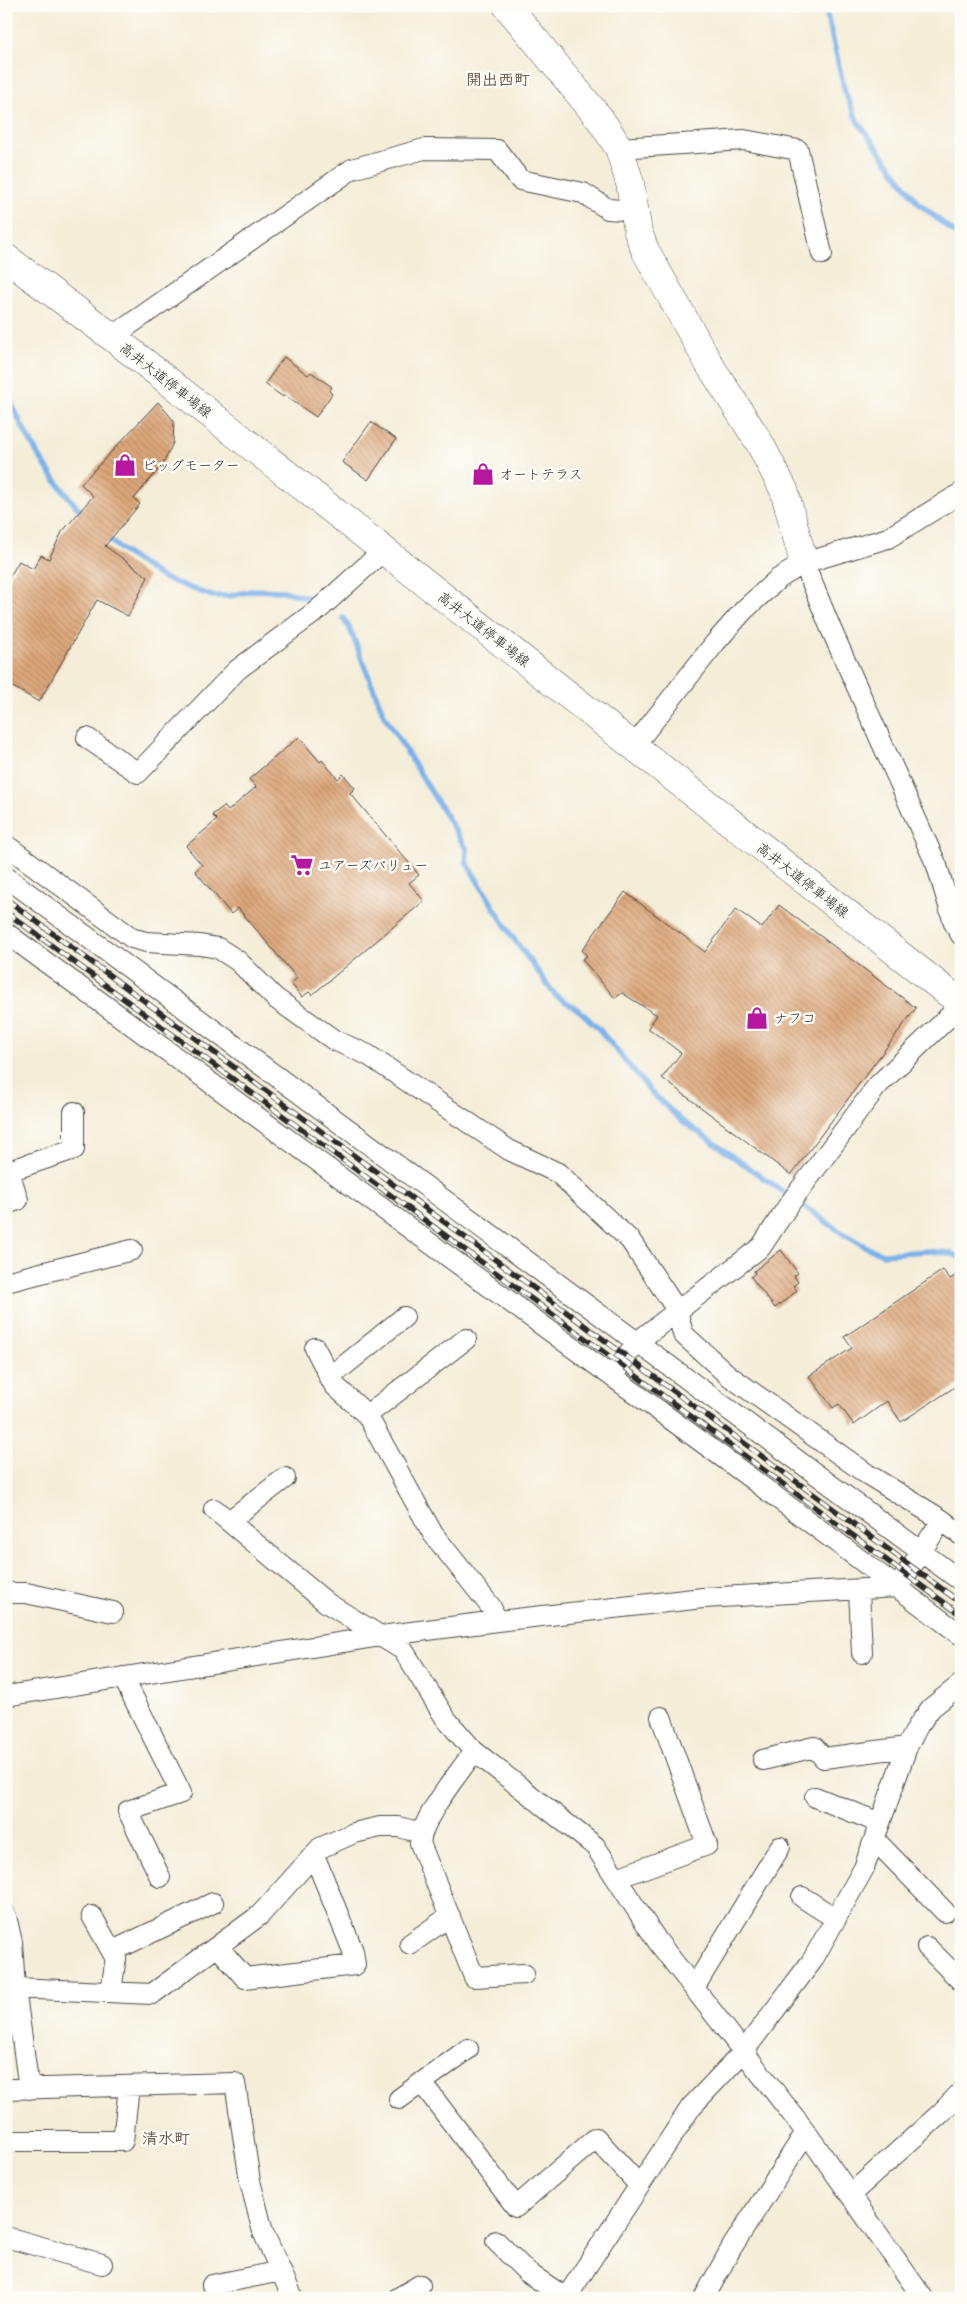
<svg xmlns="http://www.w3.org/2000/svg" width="967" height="2304" viewBox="0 0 967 2304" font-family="'Architects Daughter','Klee One',sans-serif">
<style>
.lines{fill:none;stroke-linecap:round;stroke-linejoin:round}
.stream{stroke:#7cb2ea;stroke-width:5.5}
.building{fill:url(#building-back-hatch)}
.street-casing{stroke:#494845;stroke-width:22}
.secondary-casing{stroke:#494845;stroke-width:29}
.street{stroke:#fff;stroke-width:20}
.secondary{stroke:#fff;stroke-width:28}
.rail-casing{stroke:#2b2b2b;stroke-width:5.5}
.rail{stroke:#fdfcf7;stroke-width:4;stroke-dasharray:11;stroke-linecap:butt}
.labels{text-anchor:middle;stroke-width:5;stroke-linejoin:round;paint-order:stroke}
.street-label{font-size:14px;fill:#2b2b2b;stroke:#fdfcf7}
.poi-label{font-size:14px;fill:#2b2b2b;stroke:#fdfcf7;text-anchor:start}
.quarter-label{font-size:16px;font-weight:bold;fill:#695647;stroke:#fdfcf7}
</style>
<defs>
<pattern id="building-back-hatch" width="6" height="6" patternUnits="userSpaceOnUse" patternTransform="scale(1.25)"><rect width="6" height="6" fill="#dda77a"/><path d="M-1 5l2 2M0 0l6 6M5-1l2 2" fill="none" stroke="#b38864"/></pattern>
</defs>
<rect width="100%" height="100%" fill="#fdfcf7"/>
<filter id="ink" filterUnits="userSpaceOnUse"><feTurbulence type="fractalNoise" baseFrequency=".02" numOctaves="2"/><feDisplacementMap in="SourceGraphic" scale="10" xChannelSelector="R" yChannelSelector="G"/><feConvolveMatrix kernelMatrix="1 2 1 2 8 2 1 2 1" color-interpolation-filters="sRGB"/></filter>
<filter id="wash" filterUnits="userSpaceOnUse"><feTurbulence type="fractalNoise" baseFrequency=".0096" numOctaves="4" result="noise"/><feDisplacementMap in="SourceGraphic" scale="20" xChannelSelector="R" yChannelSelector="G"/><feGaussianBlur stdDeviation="1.12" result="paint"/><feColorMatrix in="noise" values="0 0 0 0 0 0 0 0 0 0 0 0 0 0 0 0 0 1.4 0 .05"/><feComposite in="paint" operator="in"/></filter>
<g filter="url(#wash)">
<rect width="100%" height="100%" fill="#f4edd8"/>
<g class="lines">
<path class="stream" d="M825,6l20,86 13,30 60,81 43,35
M6,389c18,48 45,90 79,127
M106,536l16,15 41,27 49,18h18l25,-6 28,1 29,8
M343,618l7,11 34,86 83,135 -1,12 45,73 44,60 25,16 19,18 52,63 30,28 164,115 25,14 13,5 45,-3 22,2 11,5"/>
</g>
<g id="blocks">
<path class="building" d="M284,357l24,18 3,-3 21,15 -3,4 3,3 -16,23 -32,-22 -1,2 -18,-13z
M158,402l16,19 -1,22 -9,19 -30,37 6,5 -35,42 43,31 -20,39 -31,-16 -58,102 -33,-19v-100l13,-22 14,8 8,-14 8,4 13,-27 31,-36 -12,-12z
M371,422l25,17 -28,41 -26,-18z
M299,737l21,25 2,-2 16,19 5,-5 12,14 -5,5 69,82 -10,8 15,18 -112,94 -3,-3 -7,5 -11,-13 6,-6 -59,-70 -7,6 -36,-43 7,-6 -16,-19 31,-26 -5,-5 12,-9 4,5 28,-24 -7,-8z
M625,892l80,60 31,-43 26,19 17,-23 137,103 -125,167 -129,-97 19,-25 -33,-25 9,-13 -35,-22 -7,5 -33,-39 5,-3 -5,-6z
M781,1250l17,23 -4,3 4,6 -5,4 4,5 -22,17 -24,-31 4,-4 -1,-2z
M943,1270l7,9 11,-7v111l-60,39 -14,-21 -33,24 -15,-21 -6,4 -24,-32 43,-28 -8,-11z"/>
</g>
</g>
<g filter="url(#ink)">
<use href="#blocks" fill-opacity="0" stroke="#494845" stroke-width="1"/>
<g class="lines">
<defs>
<path id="street" d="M619,148l125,-8 54,10 24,104
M112,337l240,-168 72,-20 73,1 23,30 63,13 25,16 26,2
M804,563l27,66 106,237 17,57 7,12
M87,738l51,35 99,-103 82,-61 65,-59
M633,747l82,-104 29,-33 34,-31 26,-16 84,-25 73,-45
M6,845l126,93 14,4 54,3 18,3 20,13 37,37 59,42 34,15 141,95 49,23 72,67 47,70 6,24 45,41 139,99 75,46 19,15
M6,877l955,704
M6,933l719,526 236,176
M6,1204l12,-4 -9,-29 65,-22v-37
M6,1282l126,-32
M315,1348l19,37 33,30 66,119 58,73 6,14
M612,1376l25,-34 124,-95 29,-44 87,-117 84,-81
M329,1378l75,-61
M367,1415l99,-76
M214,1509l113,94 76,47 43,69 28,32 121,95 63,96 148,190 117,166
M229,1521l56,-43
M898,1587l44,-67
M859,1590l3,63
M6,1593h20l87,19
M123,1677l58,116 -53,18 32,66
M6,1696l375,-60 116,-15 206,-23 195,-11
M474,1751c-16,24 -51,64 -54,92l54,134 50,-3
M763,1760l51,-13 10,11 83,-11
M815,1797l65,26
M875,1840l70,72
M617,1878l90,-33 -46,-128
M802,1897l34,22
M6,1916l6,26 3,46 137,6 108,-79 60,-67 34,-15 26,-6h19l22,6
M92,1916l24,43
M410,1944l40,-28
M218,1947l27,31 110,-13 -2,-14 -39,-96
M927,1947l34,34
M15,1988l14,101
M694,1988l86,-141
M111,1992l6,-43 96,-46
M422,2083l94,124 80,-69 43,47
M6,2089l229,-6 15,98 13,51 30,66
M399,2099l69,-50
M6,2141h117l6,-55
M851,2194l90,-81 20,-21
M6,2237l96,27
M496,2241l31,31 39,26 125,-191 52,-55 69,-91 52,-93 43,-121 11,-21 13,-18 30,-24
M212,2285l69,-14
M398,2298l22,-13
M704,2298l28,-51 74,-115"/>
<path id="secondary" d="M507,6l93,113 19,29 11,35 8,49 7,18 66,117 48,75 25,48 20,73
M6,258l106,79 849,666"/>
</defs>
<use href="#street" class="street-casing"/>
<use href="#secondary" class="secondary-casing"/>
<use href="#street" class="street"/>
<use href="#secondary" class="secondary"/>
<defs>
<path id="rail" d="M6,899l955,704
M6,912l955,703"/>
</defs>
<use href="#rail" class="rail-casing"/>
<use href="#rail" class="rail"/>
</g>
</g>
<defs>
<symbol id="shop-bare" viewBox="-9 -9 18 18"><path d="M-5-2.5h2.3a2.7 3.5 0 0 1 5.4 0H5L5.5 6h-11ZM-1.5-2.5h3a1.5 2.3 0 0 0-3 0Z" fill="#b5179e" stroke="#fdfcf7" stroke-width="2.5" paint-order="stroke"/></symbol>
<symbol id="supermarket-bare" viewBox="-9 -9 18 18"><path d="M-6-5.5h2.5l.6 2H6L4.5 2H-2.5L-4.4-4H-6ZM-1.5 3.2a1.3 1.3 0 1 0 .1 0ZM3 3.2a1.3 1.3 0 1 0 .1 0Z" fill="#b5179e" stroke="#fdfcf7" stroke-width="2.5" paint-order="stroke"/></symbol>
</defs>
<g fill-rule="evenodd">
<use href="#shop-bare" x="109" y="449" width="32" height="32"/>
<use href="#shop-bare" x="467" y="458" width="32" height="32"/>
<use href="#supermarket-bare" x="286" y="849" width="32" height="32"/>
<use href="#shop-bare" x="741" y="1002" width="32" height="32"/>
</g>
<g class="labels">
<g class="street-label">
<text transform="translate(166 380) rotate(38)" y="5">高井大道停車場線</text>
<text transform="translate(484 629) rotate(38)" y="5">高井大道停車場線</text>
<text transform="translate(803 880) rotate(38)" y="5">高井大道停車場線</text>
</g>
<g class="poi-label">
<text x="142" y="470">ビッグモーター</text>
<text x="499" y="479">オートテラス</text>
<text x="318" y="870">ユアーズバリュー</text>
<text x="774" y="1023">ナフコ</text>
</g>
<g class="quarter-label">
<text x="498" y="85">開出西町</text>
<text x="166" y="2144">清水町</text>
</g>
</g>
<rect width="967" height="2304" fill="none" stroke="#fdfcf7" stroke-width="25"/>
</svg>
